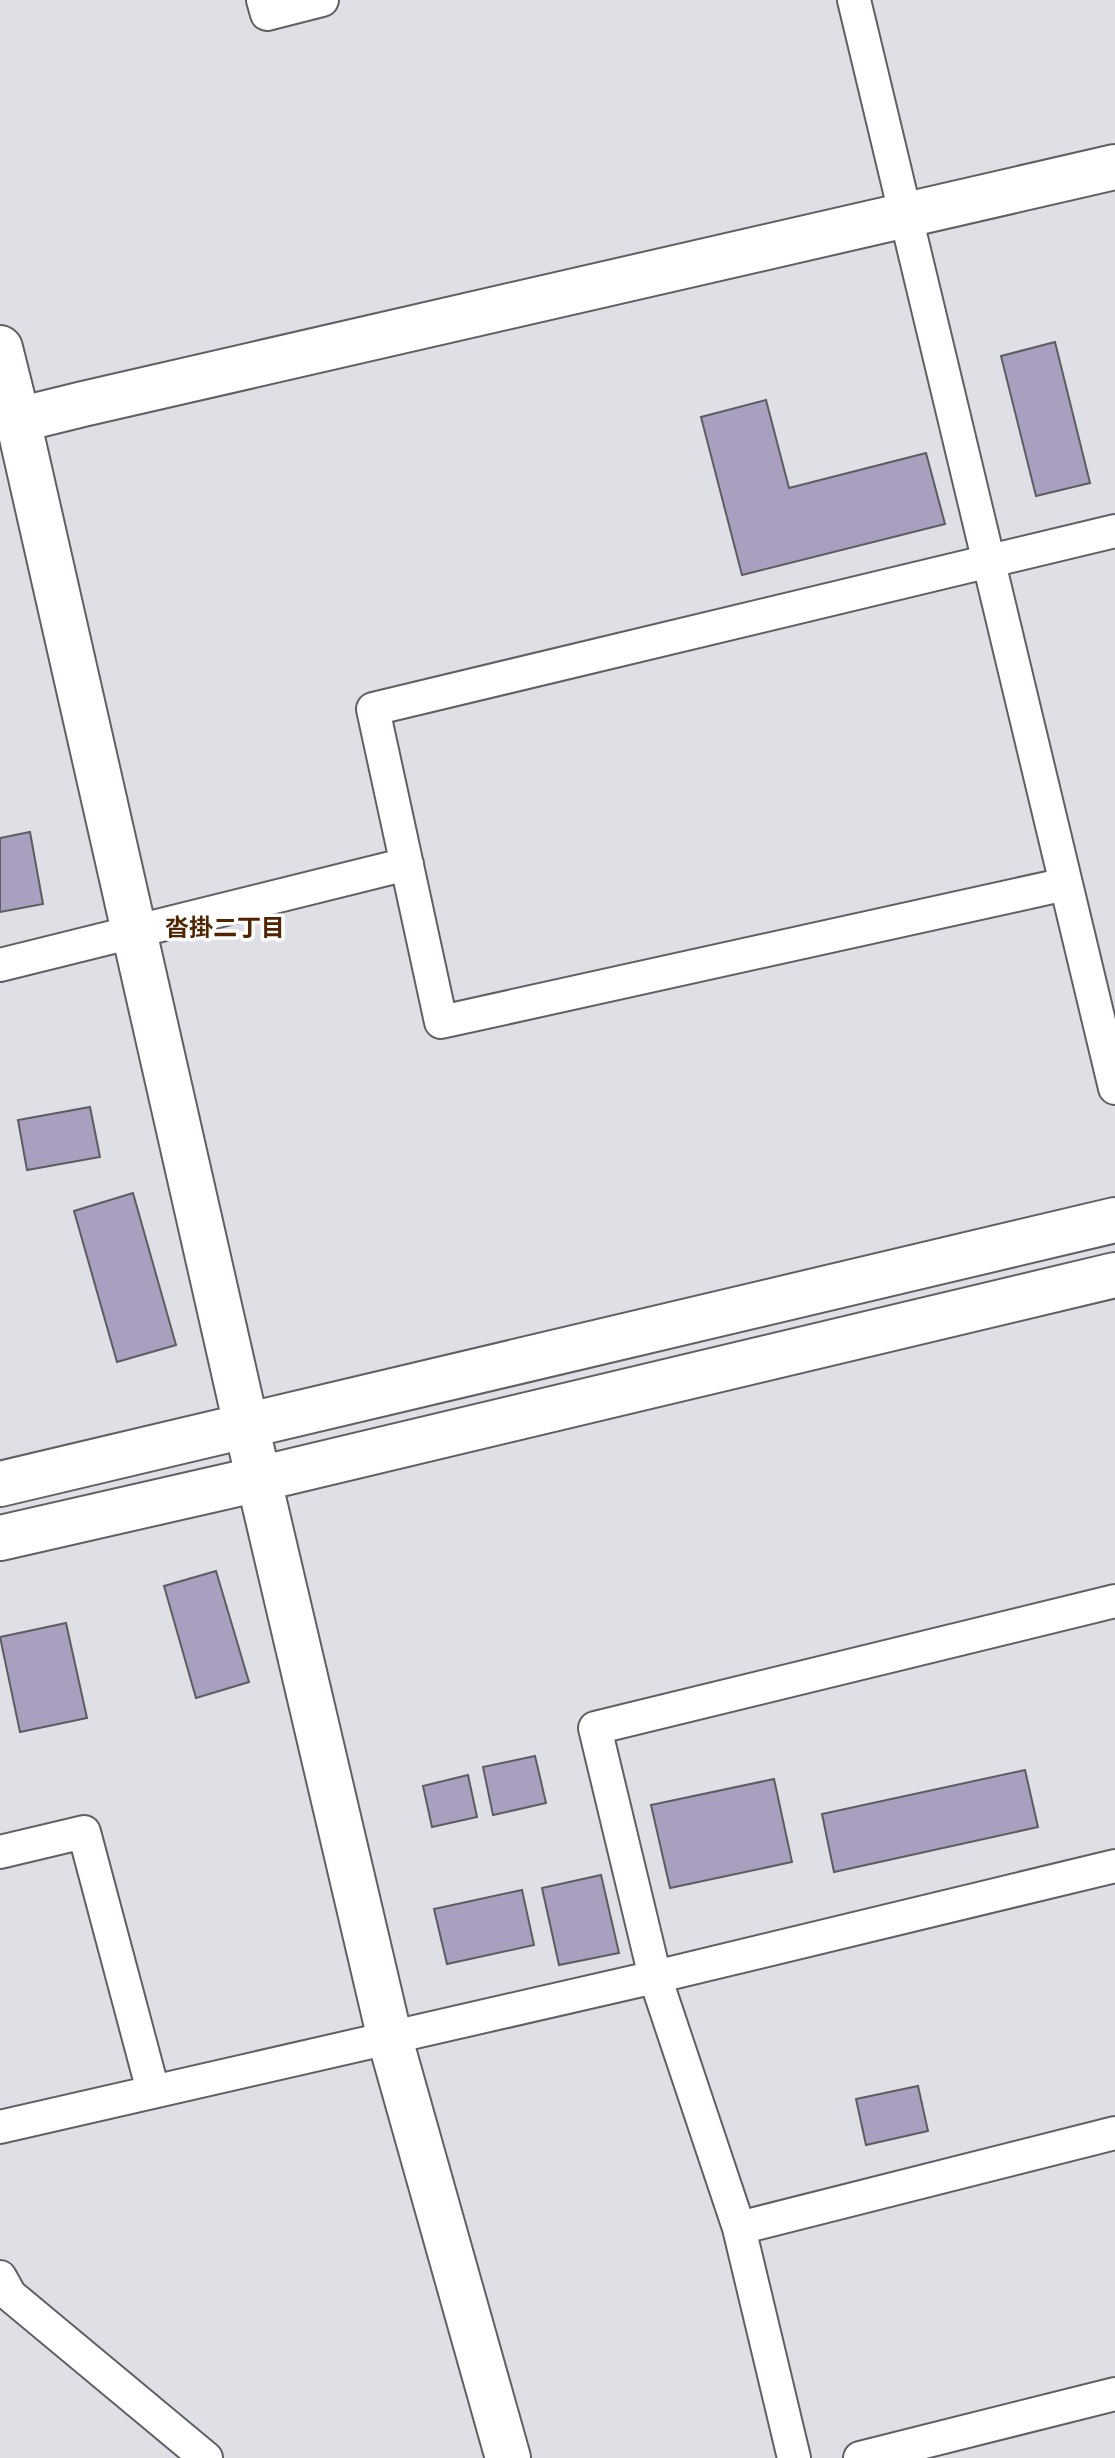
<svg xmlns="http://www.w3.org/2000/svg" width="1115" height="2458" viewBox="0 0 1115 2458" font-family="'Nunito Sans','Noto Sans JP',sans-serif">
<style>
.building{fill:#a99fbf;stroke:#5d5c60;stroke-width:2}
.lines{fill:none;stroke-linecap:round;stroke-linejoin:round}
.street-casing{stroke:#5e6064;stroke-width:36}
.secondary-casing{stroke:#5e6064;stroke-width:48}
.street{stroke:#fff;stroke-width:32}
.secondary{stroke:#fff;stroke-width:44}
.labels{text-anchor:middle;stroke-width:7;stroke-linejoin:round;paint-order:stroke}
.neighbourhood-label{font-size:24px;font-weight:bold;fill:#512501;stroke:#fff}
</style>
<rect width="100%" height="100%" fill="#dfe0e5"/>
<path class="building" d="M1055,342l35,141 -54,13 -35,-140z
M766,400l23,88 137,-35 19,71 -203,51 -41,-158z
M30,832l13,72 -43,8v-74z
M90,1107l10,50 -73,13 -9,-50z
M133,1193l43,152 -59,17 -43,-151z
M216,1571l33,111 -53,16 -32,-112z
M66,1623l21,95 -67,14 -20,-95z
M535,1756l11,47 -53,12 -10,-48z
M1025,1770l13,57 -204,45 -12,-58z
M468,1775l9,42 -45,10 -9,-41z
M774,1779l18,83 -122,26 -19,-83z
M601,1875l18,78 -60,12 -17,-77z
M522,1890l12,55 -87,19 -13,-55z
M918,2086l10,45 -62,14 -10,-46z"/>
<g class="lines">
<defs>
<path id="street" d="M263,0l4,14 55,-14
M854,0l261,1088
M1066,884l-625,138 -68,-313 742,-178
M0,965l407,-101
M0,1852l84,-20 69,259
M0,2127l655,-150 460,-111
M739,2228l376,-95
M0,2277l10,18 196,163
M794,2458l-55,-230 -84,-251 -60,-249 520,-127
M860,2458l255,-64"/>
<path id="secondary" d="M0,348l18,72 228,1005 144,614 118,419
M18,420l65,-16 1032,-237
M0,1484l1115,-264
M0,1538l259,-59 856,-204"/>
</defs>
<use href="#street" class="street-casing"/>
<use href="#secondary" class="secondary-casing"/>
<use href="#street" class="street"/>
<use href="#secondary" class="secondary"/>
</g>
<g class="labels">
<g class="neighbourhood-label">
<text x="225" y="936">沓掛二丁目</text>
</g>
</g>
</svg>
